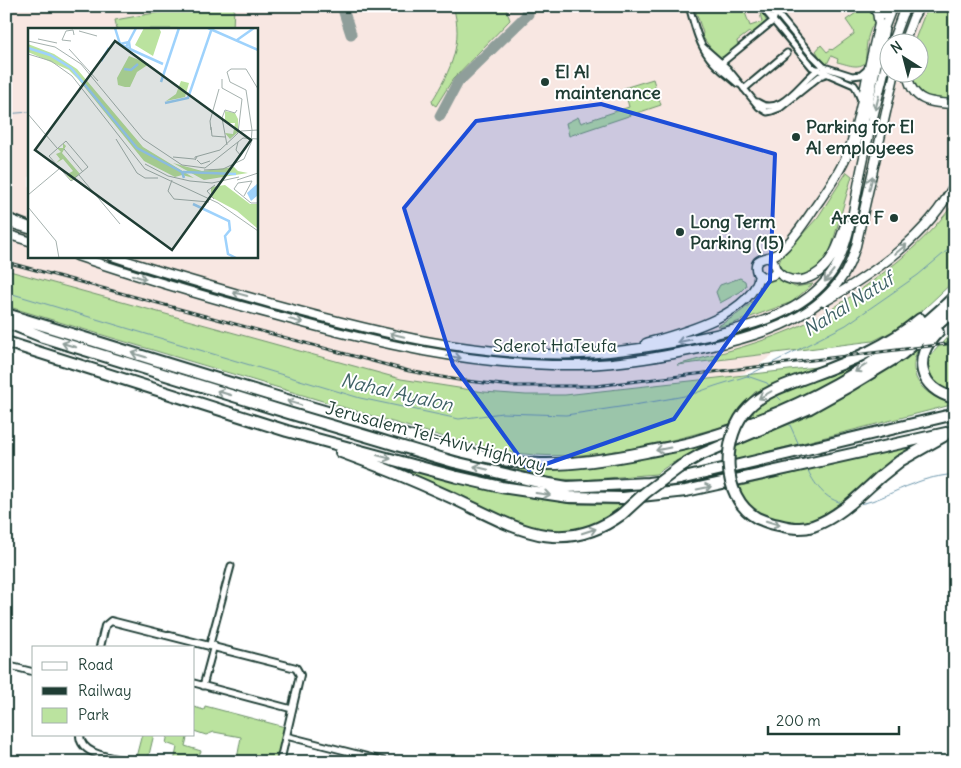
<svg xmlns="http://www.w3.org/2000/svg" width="961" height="768" viewBox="0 0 961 768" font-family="Delius,sans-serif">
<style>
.built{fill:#f8e7e2;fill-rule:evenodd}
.green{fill:#bbe39f;stroke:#6d906a}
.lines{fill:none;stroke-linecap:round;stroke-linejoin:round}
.stream{stroke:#6b96ac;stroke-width:1}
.taxiway{stroke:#8f9e9a;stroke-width:11}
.minor-casing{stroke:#1f3d34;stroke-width:9}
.tertiary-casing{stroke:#1f3d34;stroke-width:10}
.secondary-casing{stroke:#1f3d34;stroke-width:11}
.motorway-casing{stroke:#1f3d34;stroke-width:14}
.minor{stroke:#fff;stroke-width:5}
.tertiary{stroke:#fff;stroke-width:6}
.secondary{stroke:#fff;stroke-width:8}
.motorway{stroke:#fff;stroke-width:10}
.rail-casing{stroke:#1f3d34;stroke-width:3}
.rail{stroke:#fff;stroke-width:1;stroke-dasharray:4;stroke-linecap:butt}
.motorway-bridge-casing{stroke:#1f3d34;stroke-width:14;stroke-linecap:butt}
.motorway-bridge{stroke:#fff;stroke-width:10}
.oneway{stroke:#8f9e9a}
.marked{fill:#1d4ed8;fill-opacity:0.2;stroke:#1d4ed8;stroke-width:4;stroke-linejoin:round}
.poi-dot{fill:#1f3d34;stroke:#fff;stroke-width:2}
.labels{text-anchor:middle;stroke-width:4;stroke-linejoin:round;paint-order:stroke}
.poi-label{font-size:18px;font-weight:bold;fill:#1f3d34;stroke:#fff;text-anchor:start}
.street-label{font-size:18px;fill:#1f3d34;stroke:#fff}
.water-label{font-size:19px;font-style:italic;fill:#3f6266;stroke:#fff}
.inset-river{fill:none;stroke:#9ed2fc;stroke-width:2.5}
.inset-road{fill:none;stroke:#a5b1ae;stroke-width:1}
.view{fill:#1f3d34;fill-opacity:0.15;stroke:#1f3d34;stroke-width:2.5}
.inset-edge{fill:none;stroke:#1f3d34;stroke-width:2.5}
</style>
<rect width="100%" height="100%" fill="#fff"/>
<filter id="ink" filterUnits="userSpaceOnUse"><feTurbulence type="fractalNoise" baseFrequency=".02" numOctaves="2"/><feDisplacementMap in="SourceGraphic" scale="10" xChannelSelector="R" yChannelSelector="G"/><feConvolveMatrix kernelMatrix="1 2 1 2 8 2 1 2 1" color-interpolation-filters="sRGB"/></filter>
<g filter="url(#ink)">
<path class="built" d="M6,6h949v221l-205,144 -63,22 -283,5 -398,-113zM29,29h227v227h-227zM888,42h30v30h-30z"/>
<path class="green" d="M195,6h39l-1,23h-116l-2,-9z
M453,6h52l5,14 -57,59 -17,27 -3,-2 -1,-3c19,-31 32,-59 21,-95z
M694,6l3,2 6,-2h29l4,3 7,-2 7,19 12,-4 -2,-9h2l5,9 -14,12 -4,-2 -12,9 1,6 -13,10h-8l-6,-5 1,-2 -10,-14 1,-3z
M851,6h18l7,14c-2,5 -5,6 -6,11 -4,10 -4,20 -4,31 -8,8 -19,2 -29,0l1,-3 -7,-3 -4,8 -5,-3 -6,-10 5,-6 6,7 4,-3 1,1 22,-16 -1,-4 -7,-10 10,-7z
M931,6l24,1v89c-13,9 -33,1 -40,-12 -2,-3 -3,-8 -4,-11l7,-1v-30h-4l10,-26z
M653,79l8,26 -92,31 -3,-13 12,-6 3,6 48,-16 -5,-19z
M847,172l5,4 -22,76 -14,18 -15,7 -12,-2 -9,-5 -1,-7 2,-5 37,-41z
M955,202v78l-30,28 -30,22 -22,11 -196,24c44,-12 90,-23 131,-43 19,-9 35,-20 52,-32 37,-26 68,-52 95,-88z
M6,270l395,109 83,13 42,3h39l260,-29 -70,26 -12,13 -13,19c-70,21 -147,40 -221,28 -37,-6 -74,-18 -110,-28l-393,-118z
M775,277l20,10 18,-3 -21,18 -66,24h-8c18,-10 41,-25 48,-45z
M740,278l5,3 1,5 -6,6 -20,11 -4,-11 4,-7z
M955,329v65c-18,-4 -26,-18 -28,-35z
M918,349c-14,29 9,50 37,54v1l-223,57 3,-18z
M880,354l-39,25 -101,46 18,-21 20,-11 88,-38z
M719,438l2,2 -34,15 -18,10 -13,9 -74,6 -26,-1 -39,-9 13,-4z
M923,442l-39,24 -49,45 -31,13 -33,-3 -20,-12 -11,-15 -3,-7z
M362,457l208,47 55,1 -12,13 -45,15 -46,-5z
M205,706l80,21 -9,35h-49l1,-5 9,2 4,-22 -27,-5 -8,3 -12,-4v-24l10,3z
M142,734h12l-6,25 -12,-2z
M168,734h20l-3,12 16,5c-5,13 -15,11 -27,11l3,-15 -11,-4z"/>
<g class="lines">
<path class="stream" d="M6,114l23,-2
M6,292l354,106 99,21 43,-6 64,2 74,-11 50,-9 25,-9 32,-10 20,7 4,5
M747,376l99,-51 72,-50 37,-31
M776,395l5,5
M790,425l9,20
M807,468c6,15 19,33 37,35
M858,504c19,-2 37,-14 55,-20 13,-6 27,-8 42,-10"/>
<path class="taxiway" d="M342,6l9,28
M440,116l18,-34 70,-68 -3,-8"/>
<defs>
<path id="minor" d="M689,6c5,17 9,37 20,51 8,11 19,18 29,27
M761,6l51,61 42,18 2,3 5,12
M771,6l39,47 14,14 28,9 9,-1 7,-6
M703,47l25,22 31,38 8,5 5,-1 8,-3 40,-32 6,-2
M719,65l54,-44 2,-6 -1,-5
M744,89l43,-36
M757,102c24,17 45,-23 62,-33
M6,216l23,9
M210,644l21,-78
M6,665l28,7
M194,683l98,26
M203,686l11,-41
M286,736l103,26"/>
<path id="tertiary" d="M100,647l5,-21 6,-5 185,47 4,7 -20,87
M80,734c-1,22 35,24 51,28"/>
<path id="secondary" d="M873,6c3,9 10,11 17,7l4,-7
M892,42l10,-27 5,-9
M904,42l9,-24 7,-12
M907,72c4,30 23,31 48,32
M856,144l10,-31 19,-87 5,-13
M6,222l23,7
M6,234l23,7
M77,256c65,22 130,41 197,59 100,28 201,52 305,50 44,-1 86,-9 129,-18 47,-10 103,-26 132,-67 8,-10 12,-22 16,-34l39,-174
M112,256c54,18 109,33 165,49 99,27 200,53 304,49 43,-2 84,-9 126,-18 45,-10 96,-23 124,-62 19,-26 24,-77 31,-108 8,-37 17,-74 26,-110
M768,257l5,4 3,9 -3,5 -9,3 -7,-5c-6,-18 12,-13 21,-20 15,-11 31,-38 42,-53 11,-16 22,-32 29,-50 7,-20 11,-42 16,-63 4,-21 9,-42 14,-63l-2,-12
M776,270c17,20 43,8 55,-12 7,-10 10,-22 14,-33
M824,302c50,-29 103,-65 131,-119
M646,343c32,-9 107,-28 113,-68"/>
<path id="motorway" d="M6,314c119,36 237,74 356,108 58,17 117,39 178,42 35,1 71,-5 106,-12 18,-4 37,-6 54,-12 92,-26 187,-76 255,-144
M6,322l37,15 249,77 162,48 84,20 29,5 81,-4 32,-4 275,-65
M938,332c-26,25 -20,57 17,66
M6,342l281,89 170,46 44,10 68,10 54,1 63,-7 269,-60
M810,376c39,-14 78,-30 110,-57
M341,452c36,13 72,28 107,44 60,27 110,65 174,18
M681,466l19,-11 110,-47 36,-20 56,-34 53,-44
M880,477l20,-16 44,-25"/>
</defs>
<use href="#minor" class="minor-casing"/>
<use href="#tertiary" class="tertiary-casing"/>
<use href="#secondary" class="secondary-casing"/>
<use href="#motorway" class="motorway-casing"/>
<use href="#minor" class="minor"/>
<use href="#tertiary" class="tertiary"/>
<use href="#secondary" class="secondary"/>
<use href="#motorway" class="motorway"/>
<defs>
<path id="rail" d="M6,262l403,109 49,9 54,6h84l359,-43"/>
</defs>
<use href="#rail" class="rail-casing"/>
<use href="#rail" class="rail"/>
<defs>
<path id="motorway-bridge" d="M810,376c-21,8 -45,15 -61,31 -28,28 -29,90 8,111 7,3 15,6 22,7 11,3 22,5 34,1 26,-9 46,-30 67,-49
M622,514l23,-21 36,-27"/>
</defs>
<use href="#motorway-bridge" class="motorway-bridge-casing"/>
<use href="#motorway-bridge" class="motorway-bridge"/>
</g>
<defs><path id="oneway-shaft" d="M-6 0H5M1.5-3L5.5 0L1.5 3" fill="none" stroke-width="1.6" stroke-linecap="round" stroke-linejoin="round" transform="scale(1.25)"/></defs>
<g class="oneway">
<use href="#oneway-shaft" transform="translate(877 103) rotate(104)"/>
<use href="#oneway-shaft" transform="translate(871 183) rotate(-77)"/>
<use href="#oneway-shaft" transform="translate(901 249) rotate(-40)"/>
<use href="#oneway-shaft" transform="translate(829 276) rotate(128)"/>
<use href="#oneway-shaft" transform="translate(139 277) rotate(18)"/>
<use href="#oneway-shaft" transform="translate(240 294) rotate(-165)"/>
<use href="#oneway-shaft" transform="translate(296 321) rotate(15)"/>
<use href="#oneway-shaft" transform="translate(397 335) rotate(-167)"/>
<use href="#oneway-shaft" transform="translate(684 341) rotate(168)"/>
<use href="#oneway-shaft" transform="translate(69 345) rotate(-163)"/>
<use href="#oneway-shaft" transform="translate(139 355) rotate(-163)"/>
<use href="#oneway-shaft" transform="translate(454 357) rotate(9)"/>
<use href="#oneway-shaft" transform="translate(861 368) rotate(147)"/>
<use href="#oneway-shaft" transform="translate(224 393) rotate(-163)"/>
<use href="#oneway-shaft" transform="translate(765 395) rotate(150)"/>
<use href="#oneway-shaft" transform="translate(294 403) rotate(-163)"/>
<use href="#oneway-shaft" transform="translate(663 449) rotate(169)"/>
<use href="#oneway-shaft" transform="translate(384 457) rotate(15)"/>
<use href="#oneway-shaft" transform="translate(481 468) rotate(-167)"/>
<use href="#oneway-shaft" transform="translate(704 488) rotate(-11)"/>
<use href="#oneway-shaft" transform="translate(543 494) rotate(8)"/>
<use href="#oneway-shaft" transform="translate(773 523) rotate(17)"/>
<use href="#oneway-shaft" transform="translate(589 531) rotate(-18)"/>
</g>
</g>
<path class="marked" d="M601,104l174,50 -5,127 -96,138 -145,51 -76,-105 -49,-157 72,-87z"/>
<g class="poi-dot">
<circle cx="545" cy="82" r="5"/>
<circle cx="796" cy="137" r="5"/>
<circle cx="894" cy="218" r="5"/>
<circle cx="680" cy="232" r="5"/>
</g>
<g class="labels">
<g class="poi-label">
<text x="555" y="78">El Al<tspan x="555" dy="21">maintenance</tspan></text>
<text x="806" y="133">Parking for El<tspan x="806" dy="21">Al employees</tspan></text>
<text x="884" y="224" text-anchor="end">Area F</text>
<text x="690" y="228">Long Term<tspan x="690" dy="21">Parking (15)</tspan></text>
</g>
<g class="street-label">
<text x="555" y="352">Sderot HaTeufa</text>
<text transform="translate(436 437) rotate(15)" y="6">Jerusalem Tel-Aviv Highway</text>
</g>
<g class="water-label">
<text transform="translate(848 304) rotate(-32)" y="7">Nahal Natuf</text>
<text transform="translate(397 392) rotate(13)" y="7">Nahal Ayalon</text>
</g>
</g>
<g transform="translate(28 28)">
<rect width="230" height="230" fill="#fff"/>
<path d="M116,0h15l2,4 -8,24 -18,-11zM0,16l26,10 23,15 66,78 51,31 -12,-3 -7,2 -31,-16 -66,-82 -9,-9 -41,-18zM101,28l20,8 -12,8 -7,15h-5l-7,-2 -1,-7zM153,53l8,2 -4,14 -19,4 10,-7zM197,83l10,2 3,6v13l-8,7 -5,-6 8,1 2,-11h-10zM35,115l3,3 -4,7 18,21 -8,7 -6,-6 7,-4 -10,-12 -7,4 4,-4 -4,-5 5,-2 -4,-4h6zM145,135l29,8 32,-4 4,4 10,2 -44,7zM197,157l25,19h8v25l-21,-18 -26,-14v-10z" fill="#bbe39f"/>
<path d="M230,155v12l-7,6 -4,-8z" fill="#9ed2fc"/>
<path class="inset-river" d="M87,0l5,16 9,-2 1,7M180,0l50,22M209,12l17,-12M93,17l42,19M0,20l22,7 21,13 66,80 45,24 2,6M97,21l11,-21M73,33l8,-13M96,41l7,1 7,-6M133,54l18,-54M137,75l23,-5 24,-70M155,144l53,2M165,176l36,17 1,9 -5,6 3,18 8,4"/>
<path class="inset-road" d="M51,3l18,5M10,11l19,4M0,13l27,6 26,17 62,75 39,26 23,3 38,-30 15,1M43,13l-9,-1 4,-9 7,-1 1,5M41,21l29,32M0,26l23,7 21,15 73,93 73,34 40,28M194,51v9l20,11 -4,34M0,86l29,34M183,99l1,9 13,1M183,102l-1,-9 9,-32M224,102l-6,-40 -16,-8 -3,-10 4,-3h15l12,20M213,103l17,-1M88,111l21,34 8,5h13M38,113l22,26 -17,14 -22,-25zM210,114l-2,8 5,6M199,117l-5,-27 3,-8 10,3 2,-3M36,121l19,23M145,129l21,2M169,129l-2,3v-3l25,-7 18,-17M169,132l4,4 9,-3M117,136l23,12 22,5 22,2 27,-6M176,142l19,-1 21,-10 7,-16 1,-13M51,147l41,49M144,152l-4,11 6,8 35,3M209,152l21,-7M0,167l31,-26M216,168l8,-15 -14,2 -4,6 17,14h7M186,171l-7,-8 8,-6M0,179l28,34 3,17"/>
<path class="view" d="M87,13l136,99 -79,110 -137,-100z"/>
<rect width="230" height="230" class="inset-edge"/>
</g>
<rect width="961" height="768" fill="none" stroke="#fff" stroke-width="25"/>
<rect x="12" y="12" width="936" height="743" fill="none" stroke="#1f3d34" stroke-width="2" filter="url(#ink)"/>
<rect x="32" y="646" width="162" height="90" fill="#ffffff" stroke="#a5b1ae"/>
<rect x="42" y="662" width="25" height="8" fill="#ffffff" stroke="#a5b1ae"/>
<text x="78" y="670" font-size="15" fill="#1f3d34">Road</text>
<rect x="42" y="687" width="25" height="8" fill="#1f3d34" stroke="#a5b1ae"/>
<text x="78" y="696" font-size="15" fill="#1f3d34">Railway</text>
<rect x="42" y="708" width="25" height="15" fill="#bbe39f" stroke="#a5b1ae"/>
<text x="78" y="720" font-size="15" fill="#1f3d34">Park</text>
<g transform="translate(904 58) rotate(324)"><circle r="24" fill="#ffffff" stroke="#a5b1ae"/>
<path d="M0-4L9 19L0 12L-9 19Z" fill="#1f3d34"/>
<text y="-8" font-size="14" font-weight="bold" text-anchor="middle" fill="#1f3d34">N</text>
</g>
<path d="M768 726v8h131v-8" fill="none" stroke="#1f3d34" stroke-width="2.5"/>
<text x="776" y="726" font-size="15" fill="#1f3d34" stroke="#ffffff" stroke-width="4" paint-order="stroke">200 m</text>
</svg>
